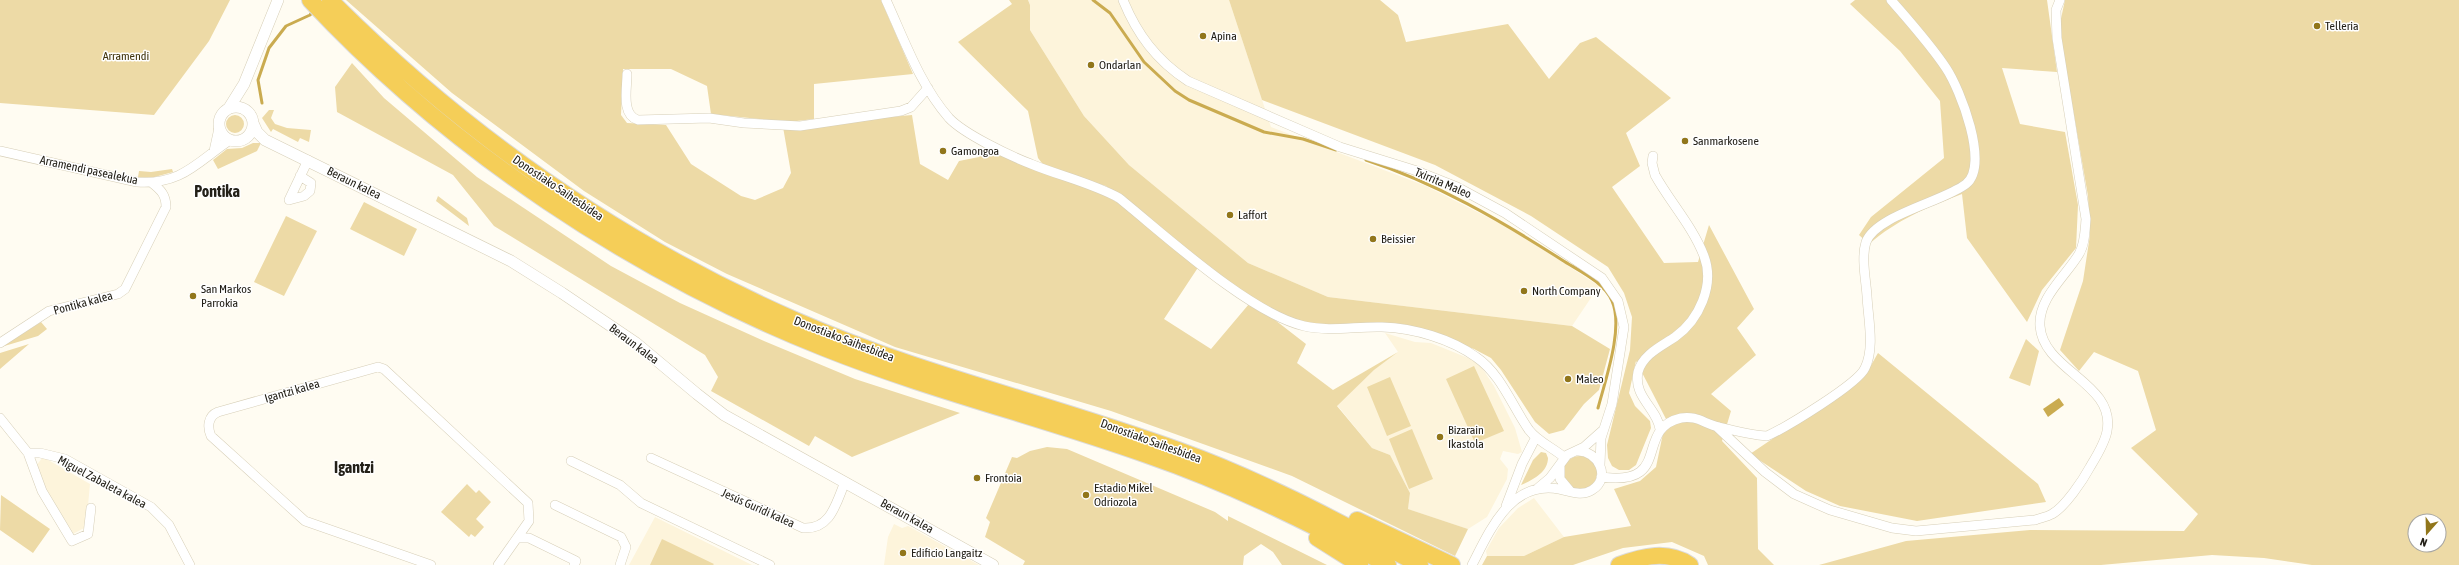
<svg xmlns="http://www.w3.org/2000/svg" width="2459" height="565" viewBox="0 0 2459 565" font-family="'Asap Condensed',sans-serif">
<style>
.built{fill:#fdf4db}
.green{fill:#eddaa6;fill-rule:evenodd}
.water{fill:#caab50}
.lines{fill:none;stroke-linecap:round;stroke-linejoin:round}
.stream{stroke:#caab50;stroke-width:3}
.minor-casing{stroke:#d7cfb8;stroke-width:10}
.tertiary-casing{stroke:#d7cfb8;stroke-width:12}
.motorway-casing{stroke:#dcdbda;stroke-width:18}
.minor{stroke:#fff;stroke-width:9}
.tertiary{stroke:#fff;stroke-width:11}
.motorway{stroke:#f5ce58;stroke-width:16}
.poi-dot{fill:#91761b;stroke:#fff;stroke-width:1.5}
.labels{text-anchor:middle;stroke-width:3;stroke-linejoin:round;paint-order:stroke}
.poi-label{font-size:12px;fill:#232018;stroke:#fff;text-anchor:start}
.park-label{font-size:12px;fill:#40330b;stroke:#fff}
.street-label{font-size:12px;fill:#232018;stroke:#fff}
.district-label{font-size:16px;font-weight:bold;fill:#232018;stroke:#fff}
</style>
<rect width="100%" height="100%" fill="#fffcf2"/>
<path class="built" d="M1028,0h201l42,127 155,59 87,44 86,56 -27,40 -244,-29 -80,-34 -119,-98 -45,-49 -54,-86v-25z
M1385,333l30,9 16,1 47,19 16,24 21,42 7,24 -4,2 -15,-3 -3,8 8,10 -1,10 -20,38 -19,12 -60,-20 2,-16 -20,-38 -18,-7 -35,-43 37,-35 24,-18z
M43,457l47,27 -4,43 -15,8 -31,-55 -5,-13z
M1534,498l30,39 -40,19h-37l-1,-5 13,-23 19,-20z
M655,517l97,48h-123z
M894,524l8,4 6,-2 71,39h-95l4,-28z"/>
<path class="green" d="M0,0h230l-21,41 -55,74 -154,-12z
M346,0h535l32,74 -99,10v35l-26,3 -77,-8 -4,-28 -36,-17h-48l-2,46 6,8 39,2 25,39 50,32 14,4 28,-12 8,-15 -8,-46 129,-12 8,49 28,16 11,-19 20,-4 7,-13 113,48 28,16 72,58 -35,53 47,30 38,-45 26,16 31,24 -9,19 36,27 65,-38 -24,18 -37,36 35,42 18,7 20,38 -2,16 60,20 -13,27 -163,-80 -181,-65 -216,-64 -168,-73 -62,-32 -81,-51 -132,-98z
M1009,0h19l2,5v25l54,86 45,49 119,98 80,34 244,29 38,23 -11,41 -15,14 -20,26 -15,4 -14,-12 -34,-52 -10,-12 -17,-9 -40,-14 -129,-11 -37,-15 -48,-33 -114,-90 -61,-19 -7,-9 -10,-47 -70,-69 54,-38z
M1229,0h151l18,15 8,27 102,-18 41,55 31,-36 16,-6 75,61 -45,35 14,33 -28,21 52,76 34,-1 11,-37 45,84 -17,19 19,27 -45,39 20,17 -9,30 35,37 1,71 16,16h-66l-4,-9 -32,-14 -49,6 -50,17h-91l5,-9h37l40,-19 67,-11 -17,-37 26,-8 16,-14 10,-48 -30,-58 -7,32 6,13 15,15 1,7 -15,37 -7,5h-10l-7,-4 -4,-8 -1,-13 23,-95 2,-33 -8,-24 -16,-26 -77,-51 -96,-51 -173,-65z
M1855,0h192l10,72 -55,-4 18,56 45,8 13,73 -2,43 -34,42 -15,32 -60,-84 -5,-44c-35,13 -65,26 -93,50l-10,-9 12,-18 73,-59 -4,-57 -40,-50 -50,-47z
M2065,0h394v565h-147l-48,-7 -52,-3 -111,10h-282l87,-24 124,-11 154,1 14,-17 -67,-66 25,-18 -18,-59 -44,-19 -15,19 -19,-21 23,-69 7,-46 -2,-39 -29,-168zM2415,521h24v24h-24z
M352,63l32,35 93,79 134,89 69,37 84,38 91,38 105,34 -108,44 -37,-21 -6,10 -98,-55 7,-14 -13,-22 -211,-129 -41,-51 -116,-63 -2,-25z
M269,110h5l-3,8 4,6 12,4 24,2 -2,12 -9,-4 -2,4 -25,-13 -2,3 -9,-14z
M226 124a9 9 0 1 1 18 0a9 9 0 1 1-18 0Z
M253,143h8l-4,8 -39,18 -5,-9 14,-11 15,-1z
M172,169l1,3 -22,6 -13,-1 1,-6 12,1z
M438,196l29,22 2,8 -33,-25z
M364,202l53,27 -13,27 -54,-27z
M286,216l31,15 -33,65 -30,-14z
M41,322l6,7 -9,7 -37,11z
M2026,339l13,12 -9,35 -21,-8z
M29,344l-29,25v-16z
M1878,353l160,131 8,18 -129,19 -77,-15 -34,-15 -56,-37 115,-78z
M1474,366l30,65 -29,12 -29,-64z
M1390,377l21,49 -24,10 -20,-49z
M1412,429l21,50 -24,10 -20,-50z
M1047,447l20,2 148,63 13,9v-5l99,49h-45l-9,-13 -12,-8 -17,12 -1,9h-220l2,-4 -40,-24 5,-15 -4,-4 26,-61 5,1 13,-7z
M1541,452l5,1 2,5c0,14 -15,22 -27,27l12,-25z
M1563 473a17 17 0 1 1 34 0a17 17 0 1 1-34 0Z
M467,484l9,9 3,-3 12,12 -15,17 8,8 -9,10 -4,-3 -2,3 -28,-25z
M1,495l49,34 -17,24 -33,-23z
M662,539l52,25 -1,1h-63z"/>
<path class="water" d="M2059,398l5,7 -16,12 -5,-8z"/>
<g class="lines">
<path class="stream" d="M1093,0l17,13 34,49 31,29 14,9 75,32 39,7 33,11
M262,103l-4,-23 11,-32 17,-22 24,-11 3,-4
M1366,160c70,23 134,60 196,100 17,11 42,22 50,41 12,27 -7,80 -14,107"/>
<defs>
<path id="minor" d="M886,0c18,39 34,85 63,118 15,16 61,38 82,46 29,12 61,19 88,34 46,37 130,115 185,128 26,6 53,0 78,1 32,1 69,12 94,30 25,17 36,49 53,73 9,12 25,18 36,28
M1123,0c14,34 33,60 65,81l152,66 74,23 43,17 48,26 97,65 16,23 6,26 -12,77 -11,34 -1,27
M627,74c0,15 -6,41 11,46l71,-2 35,5 56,3 101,-15 10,-4 17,-19
M0,151l137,31c45,3 60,-20 93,-42
M214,151l5,-23
M1653,156l-1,7 3,12c15,27 38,52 49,81 11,29 -5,64 -29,81 -13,9 -32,17 -37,35 -5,25 19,36 22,57
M289,200l19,-40
M289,200l15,-4 6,-5 1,-8 -11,-7
M0,343l49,-32 69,-17 7,-5 41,-82c0,-12 -5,-17 -14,-24
M0,418l28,35 14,38 30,50 16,-7 3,-26
M1717,427l48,45 29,22 36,16 62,18 24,3 119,-11c5,-2 12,-3 17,-6 13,-7 31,-34 38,-47 6,-10 15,-24 17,-36 9,-48 -64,-60 -67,-105 -2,-28 26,-50 39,-72 6,-10 6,-23 7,-35l-29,-181 -1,-28 4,-10
M28,453h12l25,6 86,48 18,18 21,40
M651,458l152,70c28,2 33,-25 42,-46
M571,461l49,24 21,18 129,62
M1560,466v13l10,12
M1601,477c73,10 32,-48 80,-59 15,-3 24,6 38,9 16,4 32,8 48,9 18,-8 91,-52 98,-68 10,-20 3,-50 2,-72 -1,-16 -6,-38 -1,-54 10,-27 79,-41 100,-58 24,-19 -6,-95 -20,-116 -16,-24 -36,-46 -55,-68
M1538,488l12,-10 17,-23 17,-8 18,-16
M555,505l66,32 5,10 -6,18
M1506,506l16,-42 14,-27
M518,538h11l47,23 -2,4
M431,565l-126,-44 -94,-85c-4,-9 -3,-20 7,-24l160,-45 6,2 144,134 1,18 -31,44
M1472,565c18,-35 39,-85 87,-76 11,2 22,8 33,1 20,-12 6,-40 -15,-39"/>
<path id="tertiary" d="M219 124a17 17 0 1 1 34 0a17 17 0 1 1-34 0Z
M229,108l15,-24 34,-84
M253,123l4,9 8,8 246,121 51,32 74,50 61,51 27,21 269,150"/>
<path id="motorway" d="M310,0c140,150 323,272 514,348 105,42 216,69 323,107 84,29 163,68 241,110
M330,0c134,134 291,244 465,320 124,54 256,84 383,130 84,30 163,73 242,115
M1357,520l95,45
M1317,538l43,27
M1619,565c24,-9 49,-15 71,0"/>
</defs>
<use href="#minor" class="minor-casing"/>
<use href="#tertiary" class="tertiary-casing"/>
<use href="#motorway" class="motorway-casing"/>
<use href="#minor" class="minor"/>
<use href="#tertiary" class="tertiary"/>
<use href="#motorway" class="motorway"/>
</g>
<g class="poi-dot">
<circle cx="2317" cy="26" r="4"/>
<circle cx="1203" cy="36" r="4"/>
<circle cx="1091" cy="65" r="4"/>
<circle cx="1685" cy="141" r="4"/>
<circle cx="943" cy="151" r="4"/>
<circle cx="1230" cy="215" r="4"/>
<circle cx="1373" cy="239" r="4"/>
<circle cx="1524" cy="291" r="4"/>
<circle cx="193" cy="296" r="4"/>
<circle cx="1568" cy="379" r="4"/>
<circle cx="1440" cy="437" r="4"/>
<circle cx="977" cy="478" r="4"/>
<circle cx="1086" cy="495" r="4"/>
<circle cx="903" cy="553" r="4"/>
</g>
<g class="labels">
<g class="poi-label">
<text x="2325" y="30">Telleria</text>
<text x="1211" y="40">Apina</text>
<text x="1099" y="69">Ondarlan</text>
<text x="1693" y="145">Sanmarkosene</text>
<text x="951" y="155">Gamongoa</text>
<text x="1238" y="219">Laffort</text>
<text x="1381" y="243">Beissier</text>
<text x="201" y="293">San Markos<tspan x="201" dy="14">Parrokia</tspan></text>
<text x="1532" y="295">North Company</text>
<text x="1576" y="383">Maleo</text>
<text x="1448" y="434">Bizarain<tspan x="1448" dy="14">Ikastola</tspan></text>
<text x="985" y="482">Frontoia</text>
<text x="1094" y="492">Estadio Mikel<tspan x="1094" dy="14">Odriozola</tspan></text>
<text x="911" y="557">Edificio Langaitz</text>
</g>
<g class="park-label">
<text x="126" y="60">Arramendi</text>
</g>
<g class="street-label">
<text transform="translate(89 170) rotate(12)" y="4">Arramendi pasealekua</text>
<text transform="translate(354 183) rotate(26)" y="4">Beraun kalea</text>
<text transform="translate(1443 183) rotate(23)" y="4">Txirrita Maleo</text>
<text transform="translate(558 188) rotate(34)" y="4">Donostiako Saihesbidea</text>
<text transform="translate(83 303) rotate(-15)" y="4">Pontika kalea</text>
<text transform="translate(844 339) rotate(21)" y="4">Donostiako Saihesbidea</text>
<text transform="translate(634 344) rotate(37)" y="4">Beraun kalea</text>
<text transform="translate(292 391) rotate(-16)" y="4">Igantzi kalea</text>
<text transform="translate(1151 441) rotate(20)" y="4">Donostiako Saihesbidea</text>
<text transform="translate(102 482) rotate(28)" y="4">Miguel Zabaleta kalea</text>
<text transform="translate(758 508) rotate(24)" y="4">Jesús Guridi kalea</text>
<text transform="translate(907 516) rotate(29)" y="4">Beraun kalea</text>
</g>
<g class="district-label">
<text x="217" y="197">Pontika</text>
<text x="354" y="473">Igantzi</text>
</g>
</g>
<g transform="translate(2427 533) rotate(200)"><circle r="19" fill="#ffffff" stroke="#a7a6a3"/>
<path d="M0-3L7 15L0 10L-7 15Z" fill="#91761b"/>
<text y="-6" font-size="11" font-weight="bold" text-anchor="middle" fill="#232018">N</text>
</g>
</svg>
